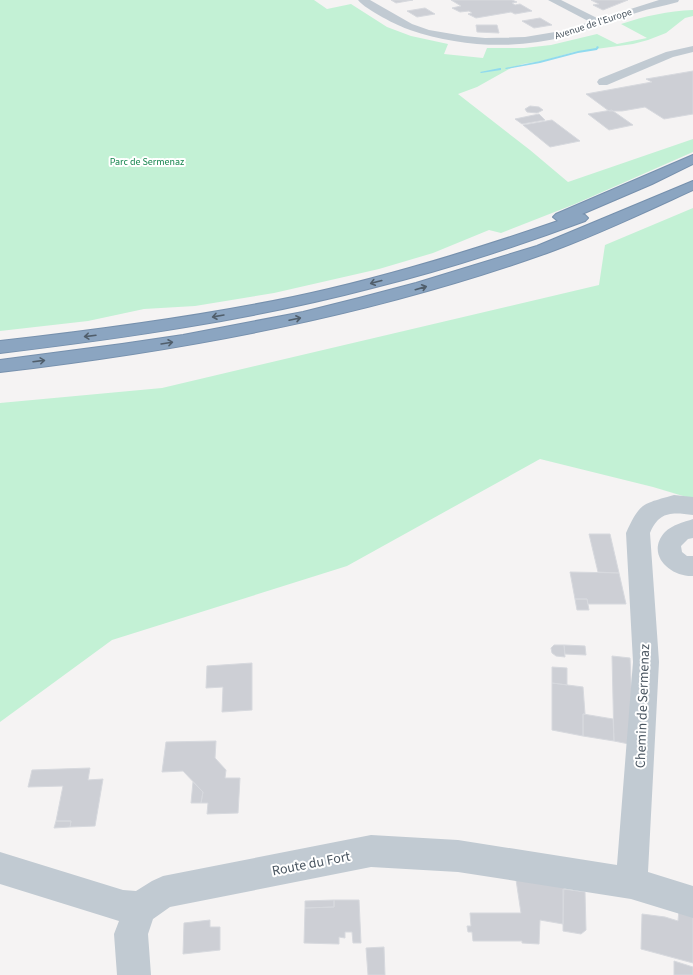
<svg xmlns="http://www.w3.org/2000/svg" width="693" height="975" viewBox="0 0 693 975" font-family="'Source Sans 3',sans-serif">
<style>
.green{fill:#c3f1d5}
.lines{fill:none;stroke-linecap:round;stroke-linejoin:round}
.stream{fill:#90daee;fill-rule:evenodd}
.building{fill:#cdcfd5;stroke:#d7d9de}
.highway-casing{stroke:#7690ad;stroke-width:2}
.minor{fill:#c1cad2;fill-rule:evenodd}
.highway{fill:#8ba5c1;fill-rule:evenodd}
.oneway{stroke:#505e6b}
.labels{text-anchor:middle;stroke-width:4;stroke-linejoin:round;paint-order:stroke}
.far-street-label{font-size:10px;fill:#4a5661;stroke:#fff}
.far-park-label{font-size:10px;fill:#17864f;stroke:#fff}
.near-street-label{font-size:14px;fill:#4a5661;stroke:#fff}
</style>
<rect width="100%" height="100%" fill="#f5f3f3"/>
<path class="green" d="M0,0h314l13,9 24,-5 36,23 24,9 37,8 -4,10 39,4 4,-10h37l27,-3 46,-11 20,10 30,-6 -26,-14c24,-8 47,-13 72,-14v6l-8,2 -19,15 -18,7 -15,4 -59,8 -32,9 -19,3 -12,4 -34,19 -19,7 72,56 38,32 125,-43v13l-118,52 -74,29 -12,-3 -56,23 -54,16 -105,24 -79,13 -51,3 -56,12 -88,10z
M693,208v291l-40,-12 -113,-28 -193,107 -235,74 -112,82v-319l162,-15 437,-103 6,-40z"/>
<g class="lines">
<path class="stream" d="M597,46l2,1 -2,3 -19,3 -38,10 -34,6 -1,-1 35,-7 38,-10 18,-3z
M500,68h1v2l-20,3 -1,-1z"/>
</g>
<path class="building" d="M391,0h22l-17,3z
M451,0h61l5,2 -5,1 3,2 5,-1 12,7 -17,3 -4,-2 -35,6 -8,-4 4,-1 -3,-2 -9,1 -8,-4 9,-2z
M591,0h37l-25,10 -10,-5 6,-1z
M425,8l10,6 -18,3 -10,-6z
M540,18l12,7 -18,3 -12,-7z
M476,25h21l2,8 -22,-1z
M693,71v43l-29,5 -19,-12 -23,4h-13l-23,-17 66,-12 -6,-3z
M530,106l9,1 4,3 -6,3 -10,-1 -2,-3z
M612,110l1,1 20,14 -24,5 -21,-16z
M539,114l6,6 -23,4 -7,-5z
M552,120l28,21 -30,6 -27,-22z
M589,534h21l9,39 -21,-1z
M570,572l49,1 7,31h-38l-1,-5h-12z
M575,599h12l2,11h-12z
M554,645h10l1,12 -9,-1 -4,-3 -1,-5z
M564,645l21,1 1,9 -21,-1z
M612,656l18,2 4,87 -20,-4z
M252,663v47l-30,2 1,-25 -17,1 1,-22z
M552,667l15,1v17l-15,-2z
M552,683l31,4 2,27h-2v22l-31,-6z
M583,714l30,5 1,22 -31,-5z
M216,741l-1,17 11,12 -1,8h15l-2,35 -31,1 1,-11h-7l2,-11 -20,-21 -21,1 4,-30z
M90,768l-2,12 15,-1 -8,47 -25,1 1,-6h-15l7,-35 -35,1 4,-17z
M193,782l10,10 -2,11h-10z
M56,821h15l-1,6 -16,1z
M515,873l49,10 -1,41 -23,-4 -1,24 -17,-1v-2h-49l-1,-9h-4l-1,-6h4l-1,-13h51z
M563,889l22,3 1,38 -5,4 -18,-3z
M334,900h25l2,43h-8l-1,-11h-7v6l-6,-1v7l-35,-1 1,-35 29,-1z
M334,900v7l-29,1v-7z
M679,910l14,5v48l-52,-14 1,-35 23,3 13,4z
M210,920v7h10v23l-37,4 1,-31z
M384,947l1,28h-17l-2,-27z
M674,961l19,6v8h-19z"/>
<g class="lines">
<defs>
<path id="highway" d="M693,155v9l-41,20 -70,30 3,1 3,3 -3,3c-70,26 -140,49 -213,67 -122,32 -247,50 -372,65v-12c98,-11 196,-24 293,-44 90,-19 178,-46 265,-76l-5,-4 3,-3z
M693,181v9c-48,22 -96,45 -146,63 -177,63 -361,97 -547,119v-12l122,-16 61,-9 120,-23 56,-14 57,-15 121,-37z"/>
</defs>
<use href="#highway" class="highway-casing"/>
<path class="minor" d="M358,0h12l42,24 17,6 35,6 21,2 40,-1 36,-6 29,-9 -42,-22h13l38,19 60,-19h20l-1,2c-14,4 -28,6 -42,11 -23,7 -46,17 -69,23 -51,14 -107,11 -157,-6 -12,-4 -44,-20 -52,-30z
M693,46v6l-20,5 -66,28h-8l-2,-3 2,-3 67,-27z
M674,495l19,2v18c-21,-3 -34,-4 -43,18l9,129 -11,210 45,14v32l-62,-19 -173,-27 -87,-5 -201,40 -17,12 -5,15 3,41h-34l-3,-41 5,-13 -119,-37v-32l123,38 13,1 16,-10 11,-5 208,-41 87,5 159,25 16,-203 -7,-129c14,-31 17,-29 48,-38z
M693,519v19l-5,1 -7,7 1,6 5,4h6v20c-23,1 -48,-22 -28,-44 7,-7 19,-10 28,-13z"/>
<use href="#highway" class="highway"/>
</g>
<defs><path id="oneway-shaft" d="M-6 0H5M1.5-3L5.5 0L1.5 3" fill="none" stroke-width="1.6" stroke-linecap="round" stroke-linejoin="round"/></defs>
<g class="oneway">
<use href="#oneway-shaft" transform="translate(376 282) rotate(165)"/>
<use href="#oneway-shaft" transform="translate(421 288) rotate(-16)"/>
<use href="#oneway-shaft" transform="translate(218 316) rotate(170)"/>
<use href="#oneway-shaft" transform="translate(295 319) rotate(-12)"/>
<use href="#oneway-shaft" transform="translate(90 336) rotate(173)"/>
<use href="#oneway-shaft" transform="translate(167 343) rotate(-9)"/>
<use href="#oneway-shaft" transform="translate(39 361) rotate(-7)"/>
</g>
<g class="labels">
<g class="far-street-label">
<text transform="translate(593 23) rotate(-18)" y="4">Avenue de l'Europe</text>
</g>
<g class="far-park-label">
<text x="147" y="165">Parc de Sermenaz</text>
</g>
<g class="near-street-label">
<text transform="translate(642 706) rotate(-88)" y="5">Chemin de Sermenaz</text>
<text transform="translate(311 863) rotate(-11)" y="5">Route du Fort</text>
</g>
</g>
</svg>
